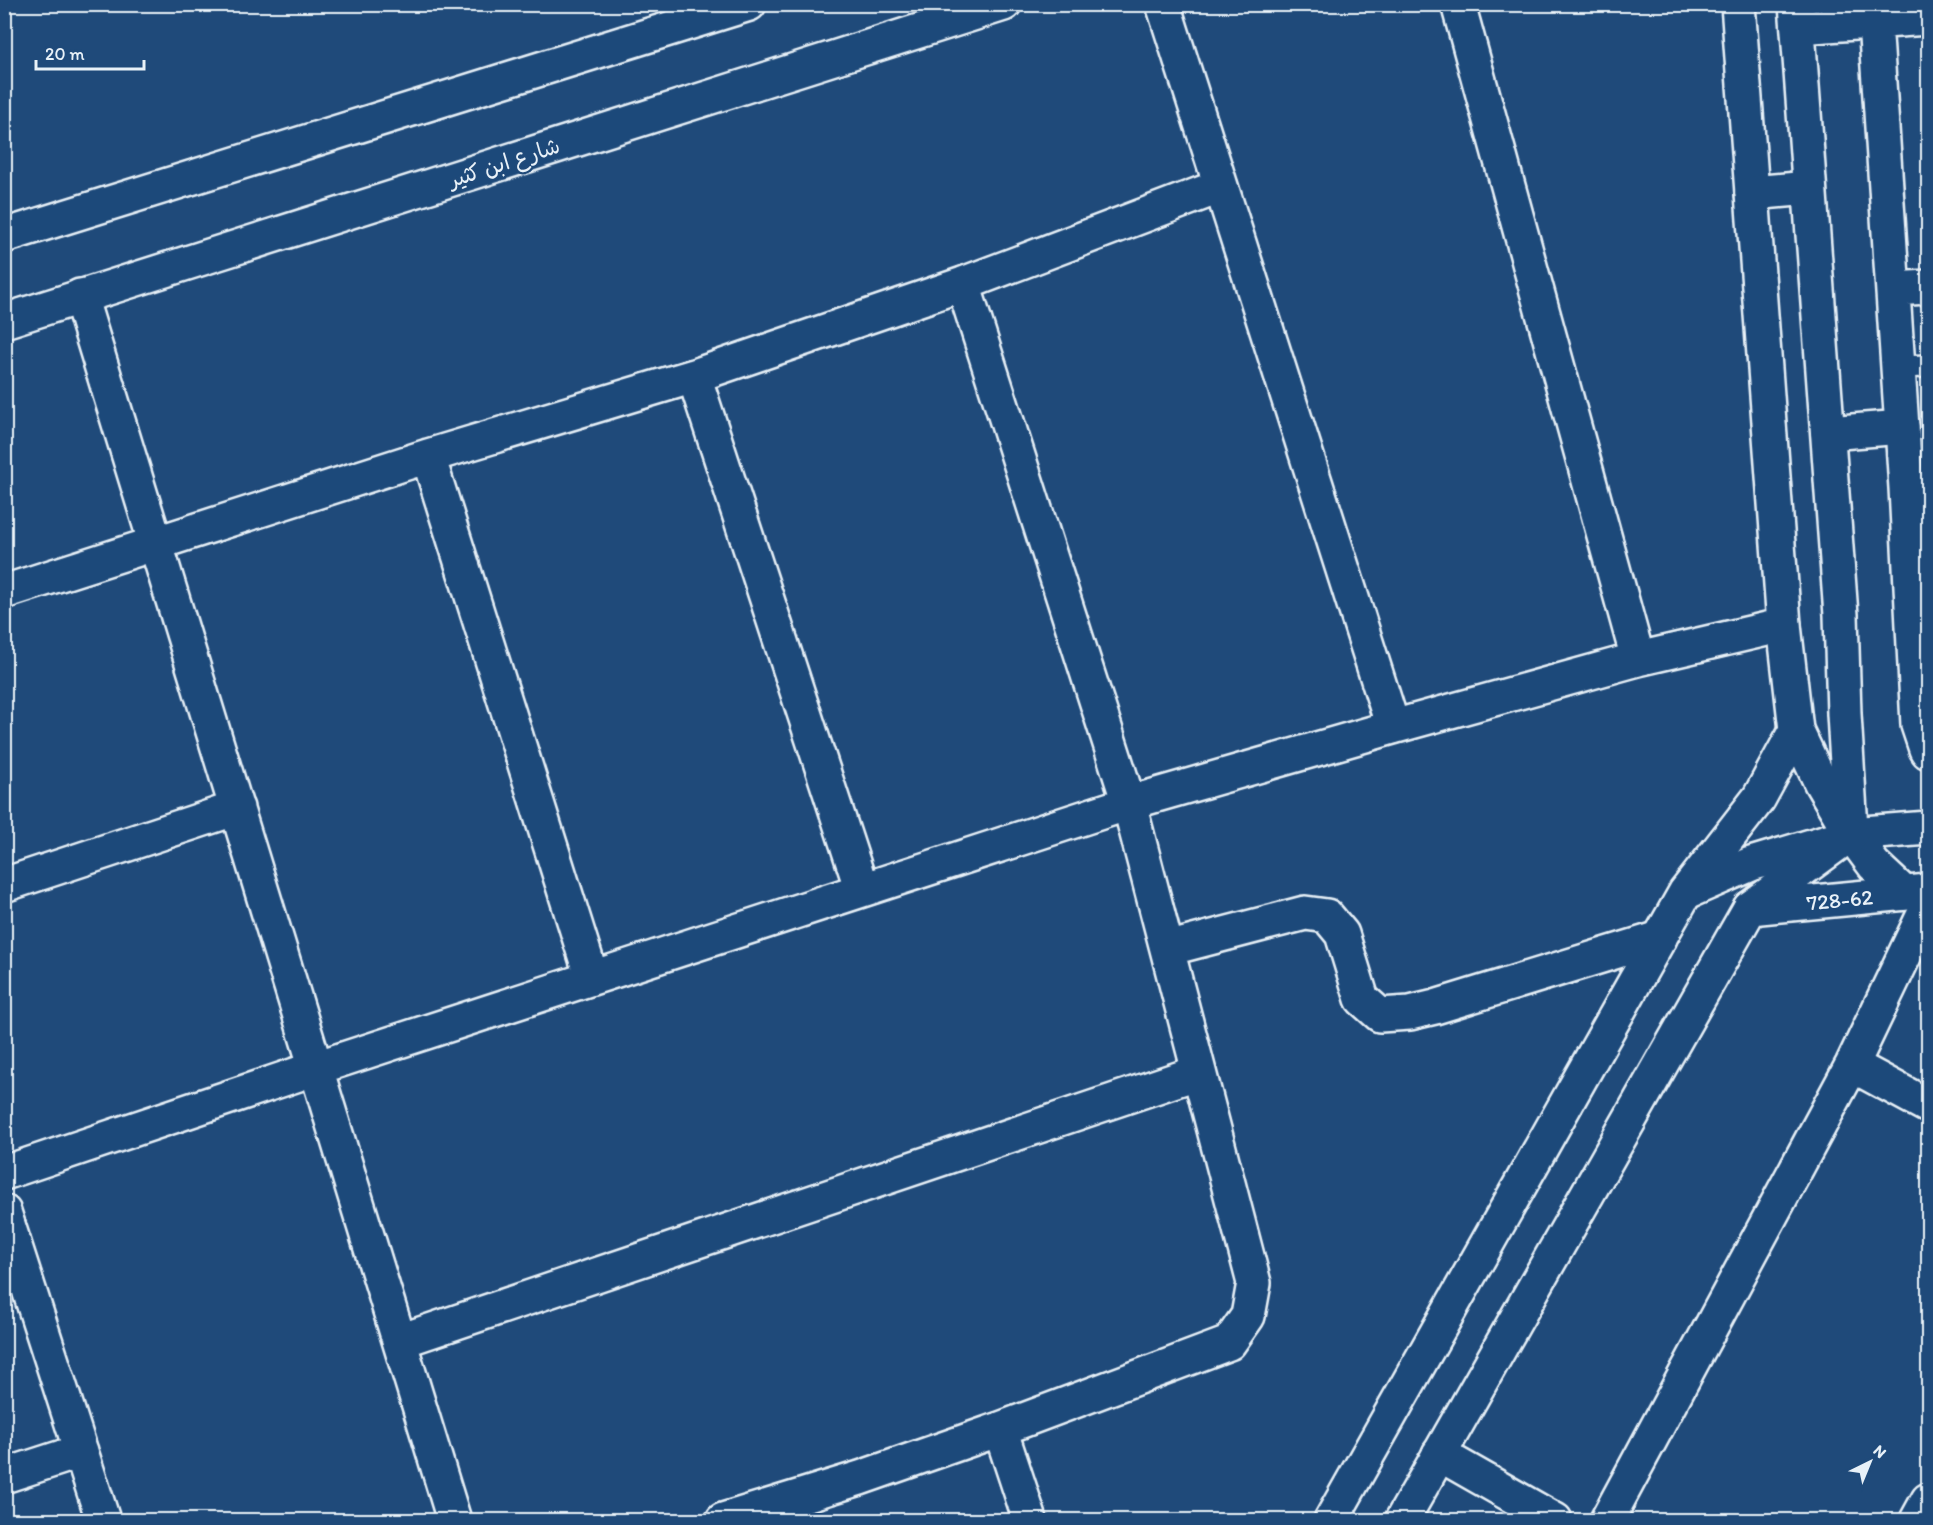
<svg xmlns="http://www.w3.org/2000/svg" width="1933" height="1525" viewBox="0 0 1933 1525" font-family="Itim,'Playpen Sans Arabic',sans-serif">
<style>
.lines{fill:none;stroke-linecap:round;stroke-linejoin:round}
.service-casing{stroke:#e8f1f8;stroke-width:26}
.minor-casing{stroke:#e8f1f8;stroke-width:38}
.tertiary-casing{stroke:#e8f1f8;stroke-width:38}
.service{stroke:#1f4a7a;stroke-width:21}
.minor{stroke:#1f4a7a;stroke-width:33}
.tertiary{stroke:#1f4a7a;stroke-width:33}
.labels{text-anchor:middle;stroke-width:4.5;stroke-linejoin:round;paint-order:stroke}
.street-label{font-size:22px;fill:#e8f1f8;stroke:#1f4a7a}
</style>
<rect width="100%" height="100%" fill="#1f4a7a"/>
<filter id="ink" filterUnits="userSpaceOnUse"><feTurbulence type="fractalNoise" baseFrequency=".0167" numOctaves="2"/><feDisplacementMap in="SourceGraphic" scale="12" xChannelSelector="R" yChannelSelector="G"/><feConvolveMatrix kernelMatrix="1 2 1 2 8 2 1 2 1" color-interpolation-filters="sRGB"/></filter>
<g filter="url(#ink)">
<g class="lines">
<defs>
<path id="service" d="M1898,367l30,-1"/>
<path id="minor" d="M1163,4l230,723
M1458,4l180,655
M1875,22l31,466 12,237 8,24 2,3
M1798,27l130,-9
M1893,289l35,-2
M80,296l374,1224
M694,376l168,514
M428,456l164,522
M4,592l424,-136 266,-80 269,-92 258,-98
M4,885l233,-77
M1167,949l138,-36 22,3 15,18 20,65 18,16 30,-2 25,-6 225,-69
M1852,1065l76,41
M4,1173l312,-105 813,-265 264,-76 245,-68 146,-34
M4,1212l99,308
M400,1341l799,-269
M1000,1429l30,91
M1439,1454l116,66
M4,1476l77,-25
M723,1520l137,-42 140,-49 229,-86 19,-27 6,-33 -125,-480 -166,-519
M1607,1520l245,-455 76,-159
M1917,1520l11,-20"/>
<g id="tertiary">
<path d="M1738,4l46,621 12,105 25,53 30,51 23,31 30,28"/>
<path d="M1796,4l45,611 3,99 7,115"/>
<path d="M1752,193l57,-5"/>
<path d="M4,236l745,-232"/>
<path d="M4,321l1000,-317"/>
<path d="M1828,433l74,-6"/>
<path d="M1689,891l62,-27 100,-30 77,-6"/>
<path id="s1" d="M1750,908l178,-17"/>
<path d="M1331,1520l354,-627 74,-95 37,-68"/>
<path d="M1402,1520l348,-612 101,-74"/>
</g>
</defs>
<use href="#service" class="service-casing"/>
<use href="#minor" class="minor-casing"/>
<use href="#tertiary" class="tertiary-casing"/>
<use href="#service" class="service"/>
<use href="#minor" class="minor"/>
<use href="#tertiary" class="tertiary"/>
</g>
</g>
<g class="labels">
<g class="street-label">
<text transform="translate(504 162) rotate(-18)" y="8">شارع ابن كثير</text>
<text dy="8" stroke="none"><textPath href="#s1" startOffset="90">728-62</textPath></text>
</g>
</g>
<rect width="1933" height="1525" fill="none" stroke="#1f4a7a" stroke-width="24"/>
<rect x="12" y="12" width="1909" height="1501" fill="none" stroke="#e8f1f8" stroke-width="2" filter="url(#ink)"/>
<g transform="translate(1870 1462) rotate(43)" stroke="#1f4a7a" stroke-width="4.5" paint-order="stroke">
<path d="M0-4.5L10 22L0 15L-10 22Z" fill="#e8f1f8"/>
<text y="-9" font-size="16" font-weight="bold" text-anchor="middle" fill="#e8f1f8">N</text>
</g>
<path d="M36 60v9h108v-9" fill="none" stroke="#e8f1f8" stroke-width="3"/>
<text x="45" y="60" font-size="18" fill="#e8f1f8" stroke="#1f4a7a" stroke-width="4.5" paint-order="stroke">20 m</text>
</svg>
